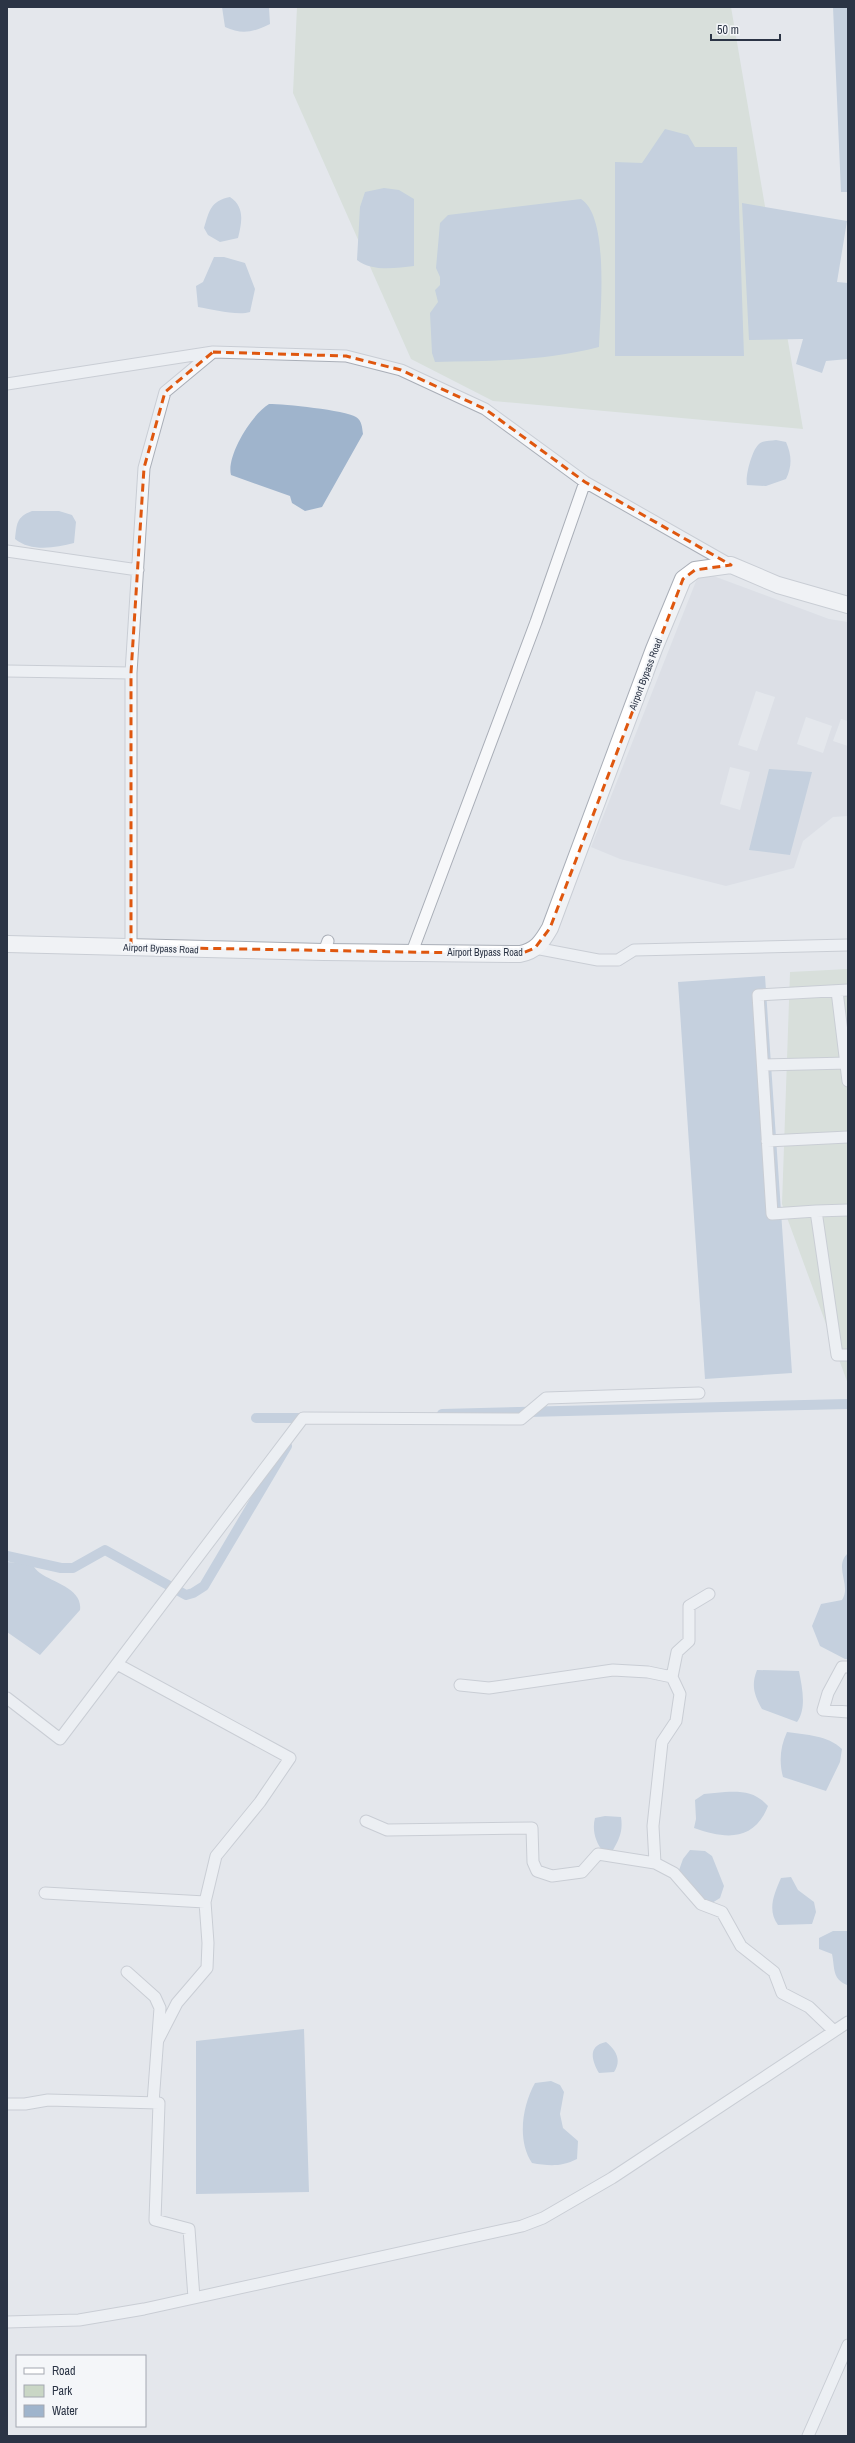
<svg xmlns="http://www.w3.org/2000/svg" width="855" height="2443" viewBox="0 0 855 2443" font-family="'Archivo Narrow',sans-serif">
<style>
.built{fill:#d2d6de;fill-rule:evenodd}
.green{fill:#c9d6c5}
.water{fill:#9fb4cc}
.lines{fill:none;stroke-linecap:round;stroke-linejoin:round}
.canal{stroke:#9fb4cc;stroke-width:10}
.street-casing{stroke:#a9aeb7;stroke-width:13}
.secondary-casing{stroke:#a9aeb7;stroke-width:18}
.street{stroke:#f7f8fa;stroke-width:11}
.secondary{stroke:#fff;stroke-width:16}
.marked{fill:none;stroke:#df570f;stroke-width:3;stroke-dasharray:8 5;stroke-linejoin:round}
.labels{text-anchor:middle;stroke-width:4;stroke-linejoin:round;paint-order:stroke}
.street-label{font-size:10px;fill:#2b3445;stroke:#f4f6f9}
</style>
<rect width="100%" height="100%" fill="#e4e7ec"/>
<path class="built" d="M700,571l129,48 19,3v99l-7,-2 -8,22 15,5v70l-15,1 -30,24 -9,27 -68,18 -106,-27 -29,-12zM756,691l19,6 -18,54 -19,-6zM806,717l26,9 -9,27 -26,-9zM730,767l20,5 -10,38 -20,-6z"/>
<path class="green" d="M297,7h434l72,422 -310,-28 -82,-42 -118,-266z
M848,969v415l-66,-180 8,-232z"/>
<path class="water" d="M222,7h47l1,17c-16,8 -28,11 -45,3z
M833,7h15v185h-7z
M665,129l23,6 7,12h42l7,209h-129v-194l27,1z
M384,188l15,2 15,9v67c-18,2 -42,6 -57,-6l3,-53 5,-15z
M230,197c15,10 12,25 8,41l-18,4 -12,-7 -4,-7c5,-16 6,-27 26,-31z
M581,199c29,18 19,116 18,148 -53,14 -109,14 -164,15l-3,-9 -2,-40 8,-11 -3,-12 5,-5v-8l-4,-9 4,-45 8,-8z
M742,203l105,18 -10,61 11,1v76l-22,2 -4,12 -26,-9 7,-25 -54,1z
M214,257h10l21,6 10,26 -5,23c-13,4 -38,-3 -52,-5l-2,-21 7,-4z
M269,404c15,0 76,6 87,13 6,4 6,10 7,17l-41,73 -17,4 -13,-8 -2,-7 -59,-21c-5,-19 21,-61 38,-71z
M776,440l10,2c6,14 6,24 0,37l-20,7 -19,-1c-2,-9 5,-34 11,-40 4,-5 12,-4 18,-5z
M32,511h27l13,4 4,7 -2,21c-19,5 -43,9 -59,-4 2,-15 1,-22 17,-28z
M769,769l43,3 -22,83 -41,-5z
M765,976l27,397 -87,6 -27,-397z
M848,1553v106h-3l-25,-13 -8,-20 9,-22 21,-4c10,-15 -9,-33 6,-47z
M7,1562l25,2c2,3 5,7 8,9 14,10 43,16 40,37l-40,45 -33,-23z
M757,1670l42,1c3,16 8,37 -2,51l-35,-13c-8,-14 -11,-24 -5,-39z
M787,1732c20,3 40,3 55,17l-2,13 -14,29 -43,-14c-4,-15 -3,-30 4,-45z
M725,1792c17,-1 31,0 43,14 -14,36 -43,33 -74,22l2,-9 -1,-19 9,-6z
M605,1816l16,1c2,13 -1,21 -8,33l-10,1c-8,-9 -11,-22 -8,-33z
M690,1850l15,1 7,5 12,30 -4,12 -8,5 -9,-4 -25,-26 5,-14z
M791,1877l7,13 16,12 2,10 -4,12 -34,1c-11,-15 -4,-31 3,-47z
M833,1931h15l-1,54c-15,-6 -12,-17 -15,-31l-13,-5v-11z
M304,2029l5,163 -113,2v-153z
M606,2042c10,8 16,18 8,30l-15,1c-7,-12 -12,-27 7,-31z
M551,2081l9,4 4,7 -4,22 3,14 15,13 -1,18c-16,8 -28,7 -45,4 -15,-22 -10,-57 3,-80z"/>
<g class="lines">
<path class="canal" d="M442,1414l406,-10
M256,1418h54
M7,1556l54,12h12l32,-18 81,45 7,-2 11,-7 83,-140"/>
<defs>
<path id="street" d="M7,384l206,-32 133,4 55,14 84,39 100,73 146,83
M7,551l131,19
M7,671l124,2v274
M131,673l13,-205 21,-76 47,-39
M535,948l63,12h20l16,-10 214,-5
M324,952l4,-11
M412,952l124,-330 49,-140
M848,990l-90,5 14,219 44,-3 21,144h11
M837,991l11,90
M763,1065l85,-2
M767,1141l81,-4
M816,1211l32,-1
M117,1664l173,94 -30,44 -44,54 -11,46 3,41 -1,25 -30,35 -19,37
M848,1667h-6l-14,26 -5,17 25,2
M672,1677l5,-25 12,-11v-35l20,-12
M460,1685l29,3 124,-18 35,2 24,5 8,17 -4,27 -14,21 -9,84 2,37 19,10 27,31 21,8 19,34 33,26 8,21 27,14 25,24
M7,1698l53,41 243,-321 218,1 25,-21 153,-5
M366,1821l21,9 145,-2 1,34 4,9 15,5 30,-4 16,-18 57,9
M45,1893l160,9
M127,1972l28,25 5,11 -7,95
M7,2104h18l23,-4 111,3 -4,117 34,9 5,69
M7,2322l72,-2 65,-11 378,-83 21,-8 69,-40 236,-156
M808,2436l40,-91"/>
<path id="secondary" d="M7,944l317,8 196,2c16,-3 22,-12 30,-26l104,-279 29,-70 12,-9 36,-5 47,20 70,20"/>
</defs>
<use href="#street" class="street-casing"/>
<use href="#secondary" class="secondary-casing"/>
<use href="#street" class="street"/>
<use href="#secondary" class="secondary"/>
</g>
<path d="M0 0H855V2443H0ZM213,352l133,4 55,14 84,39 100,73 146,83 -36,5 -12,9 -133,349 -15,20 -15,6 -389,-7v-274l13,-205 21,-76z" fill="#e4e7ec" fill-opacity=".55" fill-rule="evenodd"/>
<path class="marked" d="M213,352l133,4 55,14 84,39 100,73 146,83 -36,5 -12,9 -133,349 -15,20 -15,6 -389,-7v-274l13,-205 21,-76z"/>
<g class="labels">
<g class="street-label">
<text transform="translate(645 674) rotate(-69)" y="4">Airport Bypass Road</text>
<text transform="translate(161 948) rotate(2)" y="4">Airport Bypass Road</text>
<text x="485" y="956">Airport Bypass Road</text>
</g>
</g>
<rect width="855" height="2443" fill="none" stroke="#2b3445" stroke-width="16"/>
<rect x="16" y="2355" width="130" height="72" fill="#f4f6f9" stroke="#a4a8b1"/>
<rect x="24" y="2368" width="20" height="6" fill="#ffffff" stroke="#a4a8b1"/>
<text x="52" y="2375" font-size="12" fill="#2b3445">Road</text>
<rect x="24" y="2385" width="20" height="12" fill="#c9d6c5" stroke="#a4a8b1"/>
<text x="52" y="2395" font-size="12" fill="#2b3445">Park</text>
<rect x="24" y="2405" width="20" height="12" fill="#9fb4cc" stroke="#a4a8b1"/>
<text x="52" y="2415" font-size="12" fill="#2b3445">Water</text>
<path d="M711 34v6h69v-6" fill="none" stroke="#2b3445" stroke-width="2"/>
<text x="717" y="34" font-size="12" fill="#2b3445" stroke="#f4f6f9" stroke-width="3" paint-order="stroke">50 m</text>
</svg>
